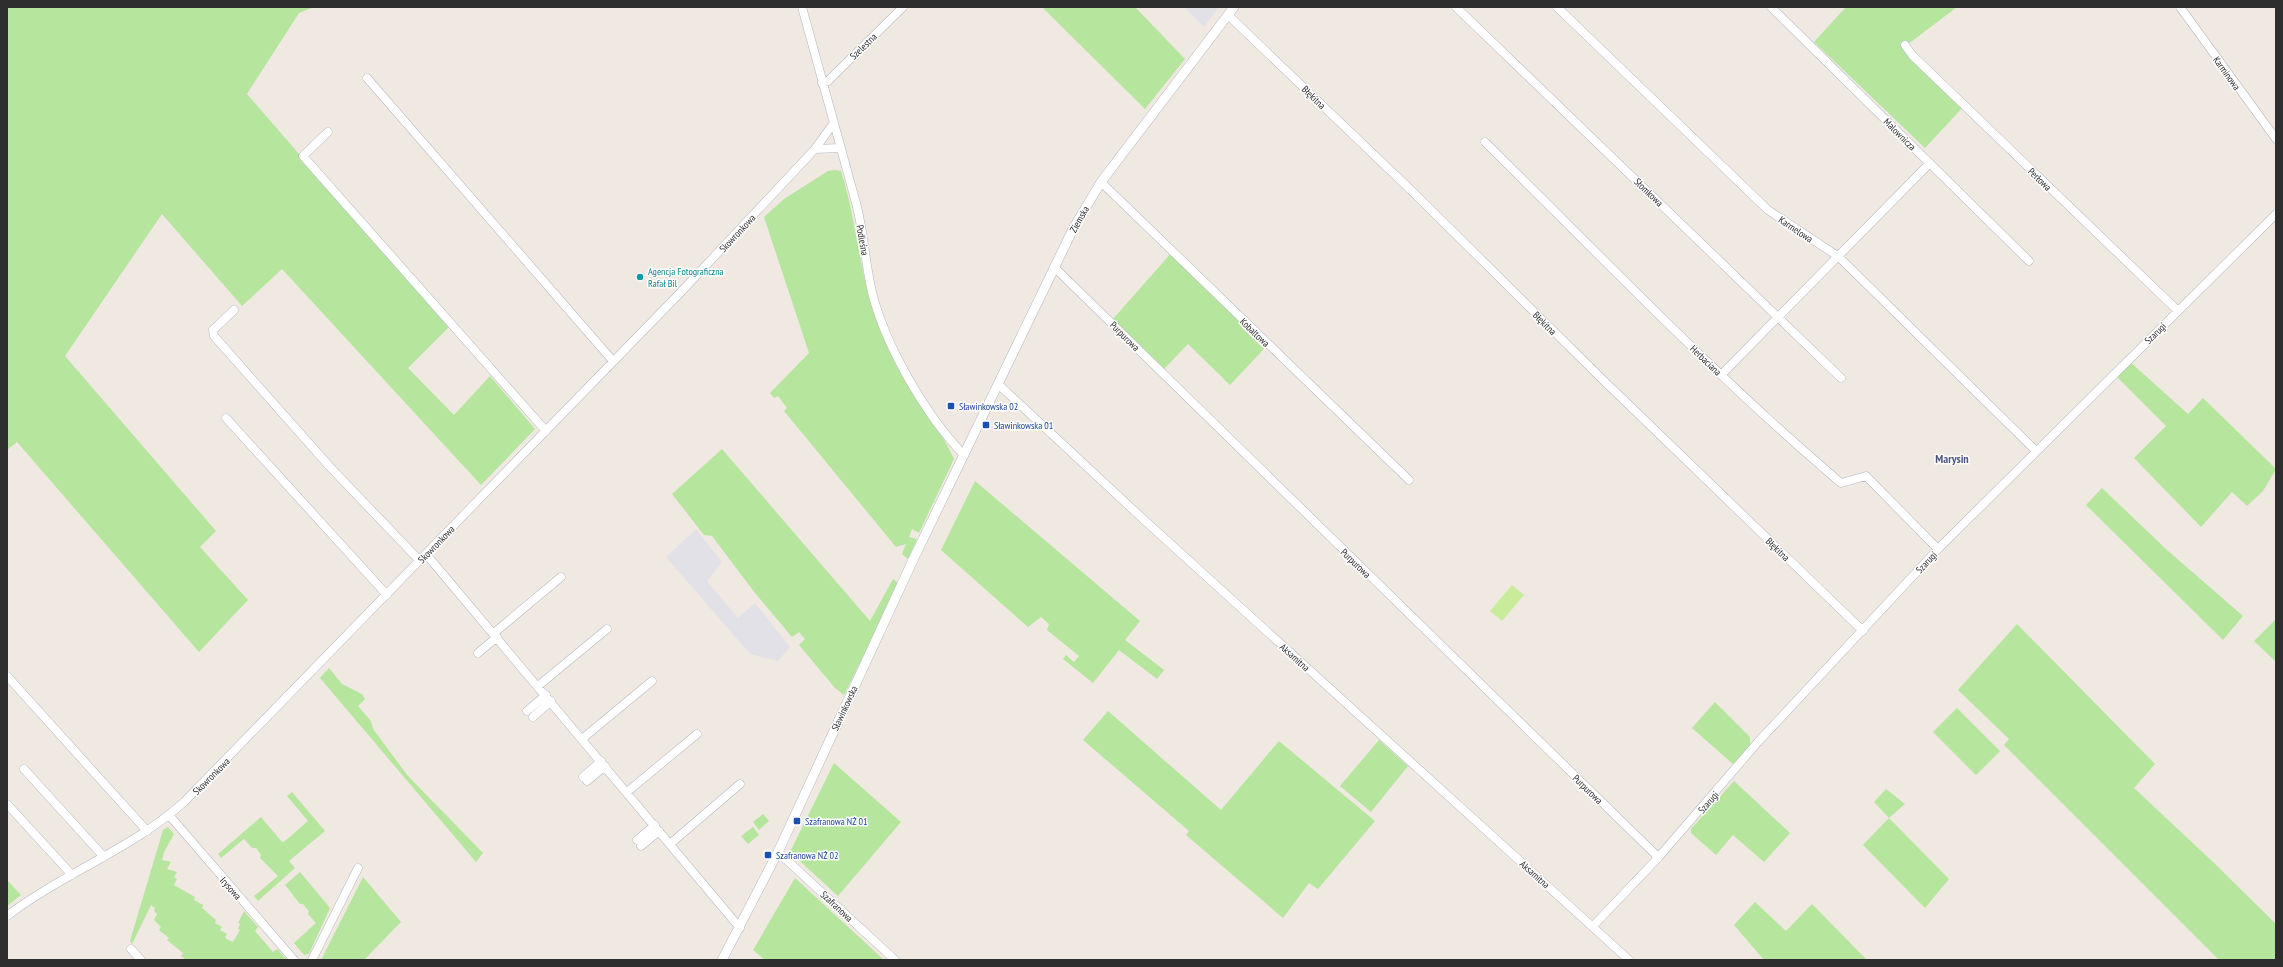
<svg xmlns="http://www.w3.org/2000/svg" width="2283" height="967" viewBox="0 0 2283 967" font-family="'PT Sans Narrow',sans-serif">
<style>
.industrial{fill:#e3e1e8}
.green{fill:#b6e59e}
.pitch{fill:#c9ec9a}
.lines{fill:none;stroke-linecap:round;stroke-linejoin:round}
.minor-casing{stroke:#b4b7c1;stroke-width:9}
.tertiary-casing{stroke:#b4b7c1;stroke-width:10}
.minor{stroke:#fff;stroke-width:8}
.tertiary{stroke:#fff;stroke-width:9}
.culture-dot{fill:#0f9aa8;stroke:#fff;stroke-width:1.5}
.transit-dot{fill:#1a4fb4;stroke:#fff;stroke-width:1.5}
.labels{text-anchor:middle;stroke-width:3;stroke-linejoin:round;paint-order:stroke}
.street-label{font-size:10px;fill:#2e2e2e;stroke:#fff}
.culture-label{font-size:10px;fill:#0d838f;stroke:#fff;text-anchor:start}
.transit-label{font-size:10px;fill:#164399;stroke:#fff;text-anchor:start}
.quarter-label{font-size:12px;font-weight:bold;fill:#4d5680;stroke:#fff}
</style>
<rect width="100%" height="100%" fill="#efe9e1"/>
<path class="industrial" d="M1184,7h35l-15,20z
M696,529l26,33 -15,19 31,37 17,-15 35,44 -12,14 -28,-7 -84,-97z"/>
<path class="green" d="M7,7h307l-15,6 -52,81 202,233 -41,41 46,47 36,-39 45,53 -54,56 -199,-216 -40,37 -80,-92 -97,142 151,175 -16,16 48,53 -49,52 -182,-210 -10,8z
M1042,7h93l50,52 -40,50z
M1846,7h111l-54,41 61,58 -39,42 -111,-106z
M835,170l6,1c16,50 18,104 37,153 18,50 54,88 76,135l-35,74 -7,-4 -3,8 8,2 -9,20 -6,-5 4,-10 -10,3 -112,-136 3,-3 -9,-12 -4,2 -4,-5 39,-40 -45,-136 20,-18 44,-28z
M1173,251l72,72 -4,4 23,22 -34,36 -42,-41 -24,25 -51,-50z
M2128,360l60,54 15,-16 73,71 -13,22 -16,15 -15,-14 -31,35 -67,-69 32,-32 -49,-49z
M722,449l148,172 23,-42 6,5 -55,111 -9,-7 -36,-43 6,-6 -6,-7 -7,5 -37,-44 -43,-57 -8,-1 -32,-41z
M975,481l165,140 -15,19 39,30 -7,9 -38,-29 -26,33 -30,-24 3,-4 8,7 5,-6 -32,-26 2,-6 -8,-7 -13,10 -87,-77z
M2102,488l65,62 76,66 -20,24 -137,-135z
M2276,619v43l-22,-21z
M2017,624l138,140 -21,24 79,74 63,62v36h-57l-215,-215 5,-6 -51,-49z
M329,668l13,16 20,10 3,5 -7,7 13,15 2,8 35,47 75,77 -7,9 -156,-184z
M1715,702l35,35v10l-16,18 -42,-37z
M1957,708l43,43 -24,24 -43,-43z
M1108,711l113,99 58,-69 96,80 -57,68 -9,-6 -26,35 -97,-83 3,-4 -106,-91z
M1379,740l29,26 -37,46 -31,-26z
M834,763l67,59 -63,74 -48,-44z
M1734,781l56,52 -26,29 -31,-27 -17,20 -25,-22v-4z
M1886,789l19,15 -16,14 60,61 -24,29 -62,-63 26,-27 -15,-16z
M292,792l33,39 -36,30 6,7 -37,33 -4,-5 24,-20 -18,-18 1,-3 -5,-7h-4l-8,-9 -23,19 -3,-4 43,-37 21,25 3,-1 23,-20 -21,-25z
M763,814l6,7 -10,9 -6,-8z
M168,827l6,7 -10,18 -2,8 9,2 -4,7 10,3 -3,5 3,2 -3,6 21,12 -1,3 9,5 -1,3 14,12 -1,3 7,4 -2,3 7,4 -2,4 8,4 7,-12 -2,-1 2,-5 -2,-1 6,-12 14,16 -3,4 18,21 4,-3 10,11h-101l-5,-4 2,-3 -16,-13 2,-2 -10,-8 2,-3 -7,-7 3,-6 -3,-3 1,-3 -4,-3 -19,39 -2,-3 33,-111z
M753,827l6,8 -11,9 -7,-8z
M300,872l30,36 -21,46 -5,1 -10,-12 22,-20 -8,-9 1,-3 -6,-7h-3l-15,-19z
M363,877l38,45 -37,38h-43z
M795,878l89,82h-119l-12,-10z
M7,880l14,15 -14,11z
M1755,902l31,29 26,-27 55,56h-103l-30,-35z"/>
<path class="pitch" d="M1512,585l12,10 -22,26 -12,-10z"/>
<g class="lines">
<defs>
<path id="minor" d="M802,7c18,65 36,130 54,196 8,29 9,60 16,89 13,53 54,124 92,163
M1456,7l385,371
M1557,7l211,203 71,47 196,193
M1771,7l258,254
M2180,7l96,132
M1228,15l188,180 183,181 264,255
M1905,45l7,10 266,256
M367,78l246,283
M822,83l6,-2 75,-74
M328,132l-25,24 243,275
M1485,142c117,115 231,235 356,341l25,-7 72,73
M815,149l18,-25
M1101,182l308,298
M1054,267l601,587 2,5
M234,310l-21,20 1,6 116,131 90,94
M1722,374l208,-211
M998,384l144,134 487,442
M226,418l161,177
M426,554l314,374
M494,633l67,-56
M478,653l19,-16
M7,676l140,155
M538,686l69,-57
M527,711l19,-16
M533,717l18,-16
M582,739l70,-58
M24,769l80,88
M583,777l18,-16
M587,781l18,-15
M627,792l70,-58
M7,804l65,71
M169,815l125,145
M637,840l18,-15
M670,844l70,-60
M641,846l18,-15
M778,852l117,108
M7,916c56,-43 125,-67 177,-114l496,-509 135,-144 25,-1
M1593,926l64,-67 101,-117 180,-193 338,-335
M131,949l10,11
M312,960l46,-92"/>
<path id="tertiary" d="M722,960l56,-108 135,-292 160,-331 28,-47 133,-175"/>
</defs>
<use href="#minor" class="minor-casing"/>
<use href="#tertiary" class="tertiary-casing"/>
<use href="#minor" class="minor"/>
<use href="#tertiary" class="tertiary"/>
</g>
<circle class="culture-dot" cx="640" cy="277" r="4"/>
<g class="transit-dot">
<rect x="947" y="402" width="8" height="8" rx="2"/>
<rect x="982" y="421" width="8" height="8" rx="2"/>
<rect x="793" y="817" width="8" height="8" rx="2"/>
<rect x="764" y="851" width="8" height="8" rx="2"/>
</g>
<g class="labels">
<g class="street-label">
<text transform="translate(863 46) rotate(-44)" y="4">Szelestna</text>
<text transform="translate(2227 73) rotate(54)" y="4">Karminowa</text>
<text transform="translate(1314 97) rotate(44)" y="4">Błękitna</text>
<text transform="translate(1900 134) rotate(45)" y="4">Malownicza</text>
<text transform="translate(2040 179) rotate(44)" y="4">Perłowa</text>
<text transform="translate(1649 192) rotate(44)" y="4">Słomkowa</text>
<text transform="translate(1079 219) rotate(-61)" y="4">Ziemska</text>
<text transform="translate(1796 229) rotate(34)" y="4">Karmelowa</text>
<text transform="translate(737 233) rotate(-47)" y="4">Skowronkowa</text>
<text transform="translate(863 240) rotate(80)" y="4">Podleśna</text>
<text transform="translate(1545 323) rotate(45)" y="4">Błękitna</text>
<text transform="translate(1255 332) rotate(44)" y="4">Kobaltowa</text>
<text transform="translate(2155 333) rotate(-45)" y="4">Szarugi</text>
<text transform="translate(1125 336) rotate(45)" y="4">Purpurowa</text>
<text transform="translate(1706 360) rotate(44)" y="4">Herbaciana</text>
<text transform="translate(436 544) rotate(-46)" y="4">Skowronkowa</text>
<text transform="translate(1778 549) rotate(44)" y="4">Błękitna</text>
<text transform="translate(1926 562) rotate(-47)" y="4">Szarugi</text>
<text transform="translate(1356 563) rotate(44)" y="4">Purpurowa</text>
<text transform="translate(1295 657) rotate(42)" y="4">Aksamitna</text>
<text transform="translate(844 708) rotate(-65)" y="4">Sławinkowska</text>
<text transform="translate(211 776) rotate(-45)" y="4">Skowronkowa</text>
<text transform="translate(1588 789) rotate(44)" y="4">Purpurowa</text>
<text transform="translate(1708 802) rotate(-49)" y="4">Szarugi</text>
<text transform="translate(1535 874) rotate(42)" y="4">Aksamitna</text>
<text transform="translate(231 888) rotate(49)" y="4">Irysowa</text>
<text transform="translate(837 906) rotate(43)" y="4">Szafranowa</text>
</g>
<g class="culture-label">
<text x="648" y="275">Agencja Fotograficzna<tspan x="648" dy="12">Rafał Bil</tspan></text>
</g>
<g class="transit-label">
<text x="959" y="410">Sławinkowska 02</text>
<text x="994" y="429">Sławinkowska 01</text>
<text x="805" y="825">Szafranowa NŻ 01</text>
<text x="776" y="859">Szafranowa NŻ 02</text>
</g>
<g class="quarter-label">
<text x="1952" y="463">Marysin</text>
</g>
</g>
<rect width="2283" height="967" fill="none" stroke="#2e2e2e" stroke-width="16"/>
</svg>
